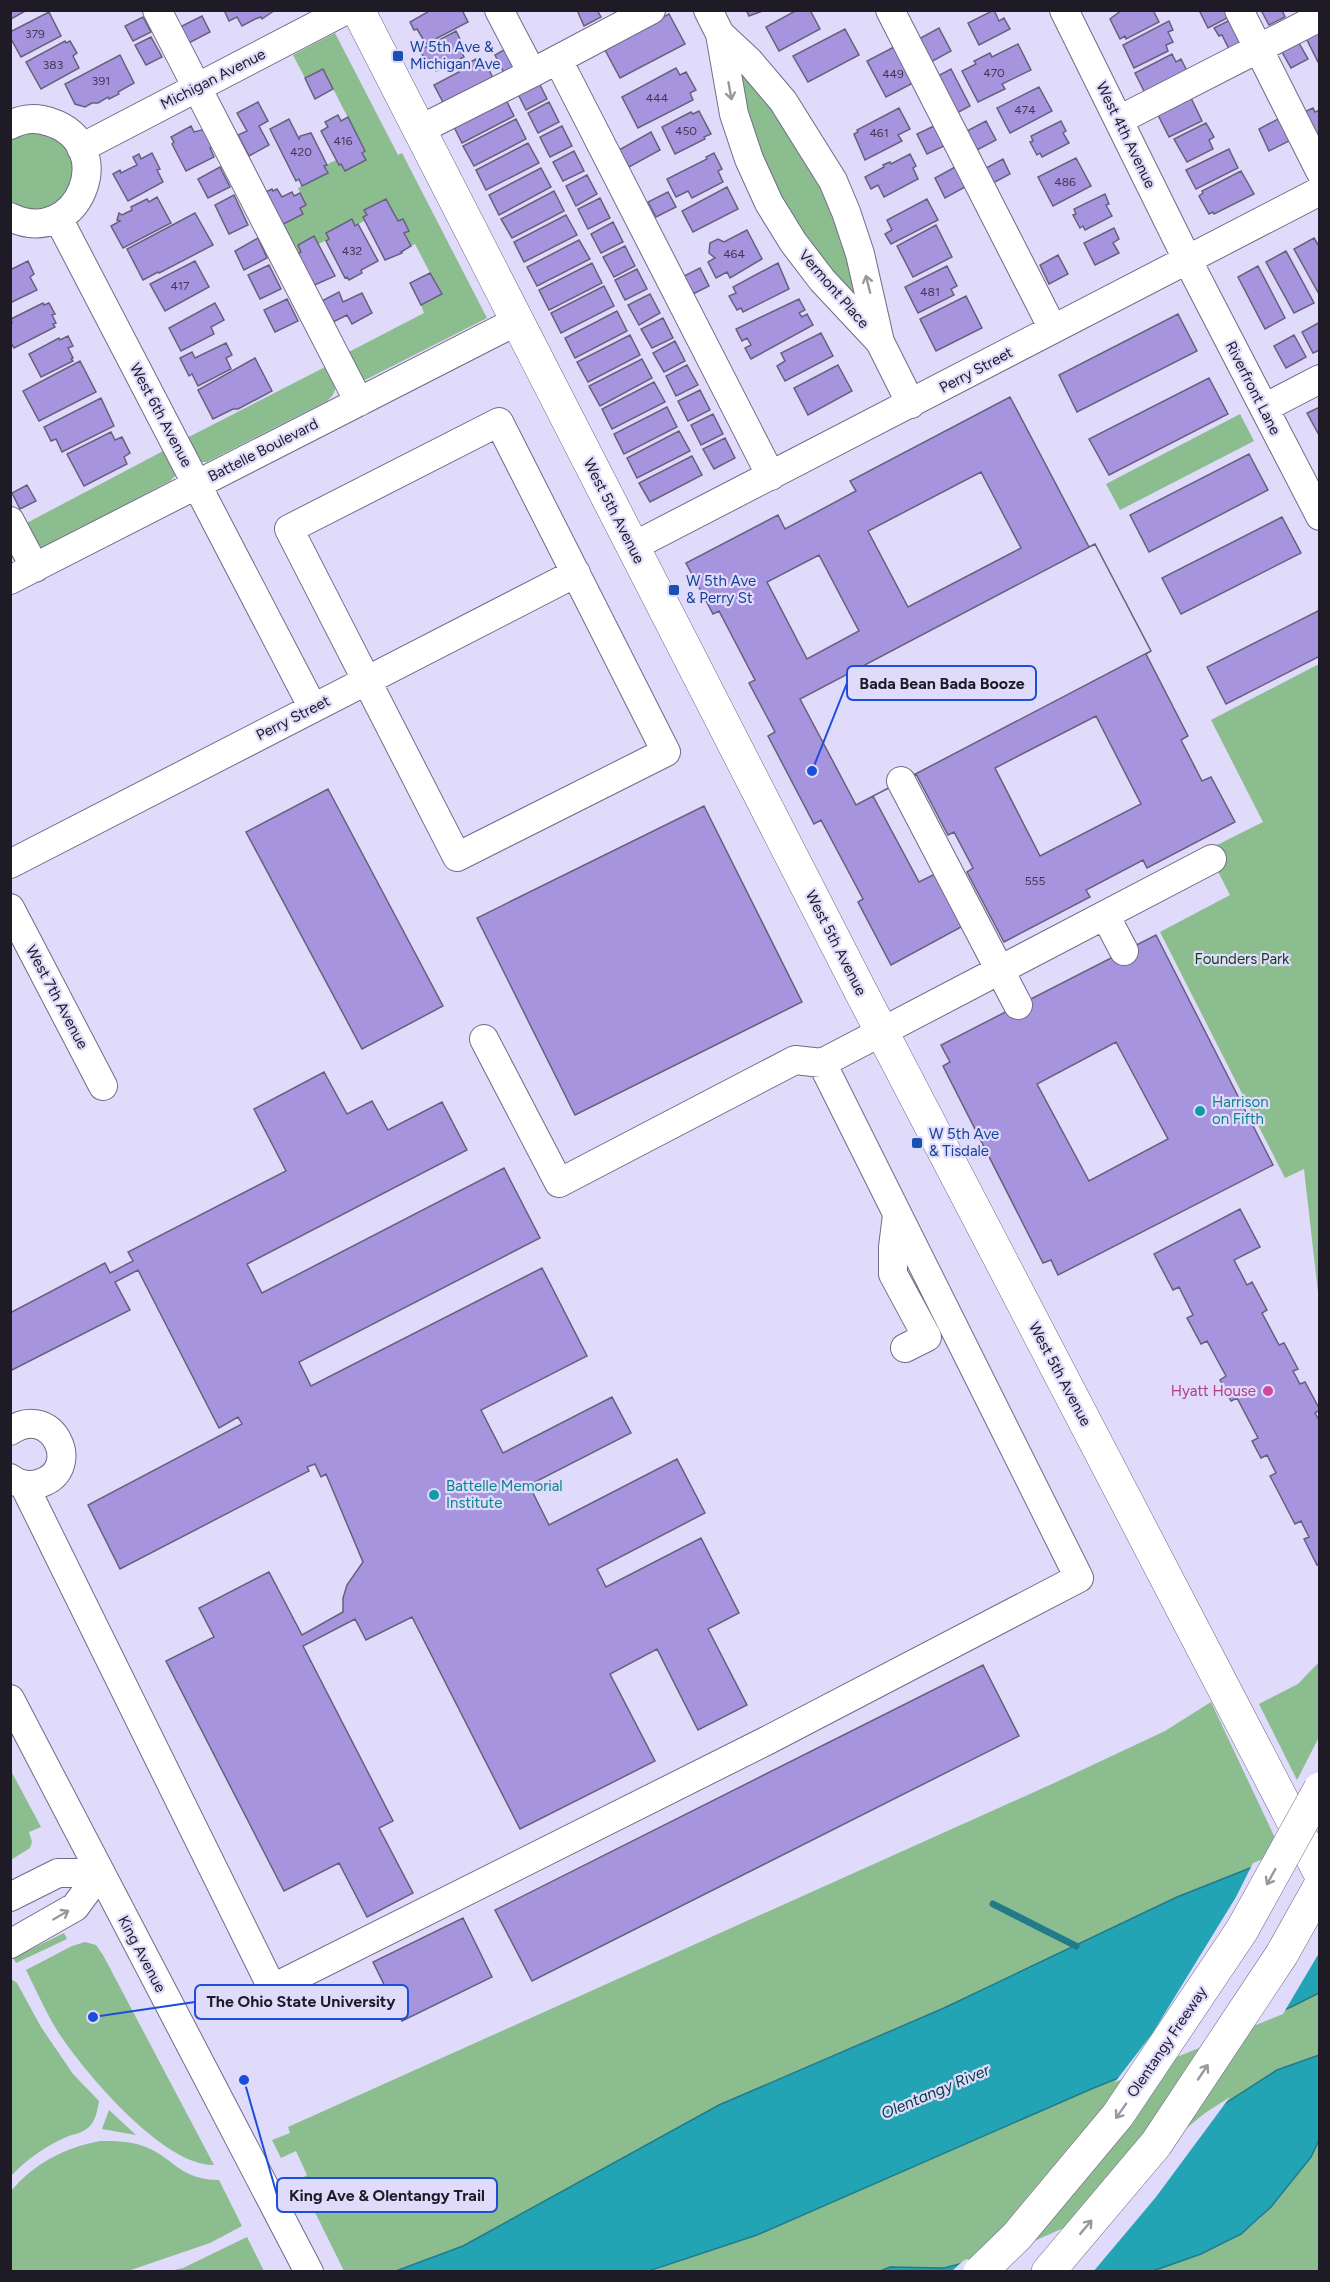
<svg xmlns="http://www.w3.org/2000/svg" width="1330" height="2282" viewBox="0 0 1330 2282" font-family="Figtree,sans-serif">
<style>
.green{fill:#8bbd8f}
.water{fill:#23a4b4;stroke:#227b8a;stroke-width:1.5}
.pier{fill:#e0dafb}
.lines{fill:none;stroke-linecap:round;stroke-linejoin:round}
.stream{stroke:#227b8a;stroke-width:7}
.building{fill:#a694de;stroke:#66607c;stroke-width:1.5;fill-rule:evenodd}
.minor-casing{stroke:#716b87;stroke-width:30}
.major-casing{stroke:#716b87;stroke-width:34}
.highway-casing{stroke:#716b87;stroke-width:34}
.minor{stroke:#fff;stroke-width:28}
.major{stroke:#fff;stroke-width:33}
.highway{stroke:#fff;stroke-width:33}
.highway-bridge-casing{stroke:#716b87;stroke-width:34;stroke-linecap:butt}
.highway-bridge{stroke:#fff;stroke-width:33}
.oneway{stroke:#9a989e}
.transit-dot{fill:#1a4fb4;stroke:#e0dafb;stroke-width:2}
.culture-dot{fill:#0f9aa8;stroke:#e0dafb;stroke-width:2}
.hotel-dot{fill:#d1479c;stroke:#e0dafb;stroke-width:2}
.labels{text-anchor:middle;stroke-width:4.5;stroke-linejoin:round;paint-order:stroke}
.number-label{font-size:12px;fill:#403955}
.transit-label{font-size:15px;fill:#164399;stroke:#e0dafb;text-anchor:start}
.street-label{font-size:15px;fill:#1e1b27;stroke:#e0dafb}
.park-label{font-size:15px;fill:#113f19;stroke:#e0dafb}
.culture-label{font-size:15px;fill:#0d838f;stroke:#e0dafb;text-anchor:start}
.hotel-label{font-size:15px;fill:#b23c85;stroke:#e0dafb;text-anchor:end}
.water-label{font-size:16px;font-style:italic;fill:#013b42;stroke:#e0dafb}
.leader{fill:none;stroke:#1d4ed8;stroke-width:2}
.callout-dot{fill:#1d4ed8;stroke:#e0dafb;stroke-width:2}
.callout{fill:#e0dafb;stroke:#1d4ed8;stroke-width:2}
.callout-label{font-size:16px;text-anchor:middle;font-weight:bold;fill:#1e1b27}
</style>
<rect width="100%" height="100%" fill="#e0dafb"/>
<path class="green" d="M335,33l63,122 4,-2 85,165 -126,64 -20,-26 83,-43 -3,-8 20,-11 -26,-50 -4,2 -7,-13 4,-2 -5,-12 -5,2 -12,-22 -22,11 3,5 -4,2 1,4 -9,5 -4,-6 -25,13 3,6 -36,17 -15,-29 25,-13 -3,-6 6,-3 -8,-17 29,-15 -3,-7 12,-6 3,5 27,-5 -4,-7 3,-2 -42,-82 -18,9 -12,-23z
M749,61l64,86 67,195 -87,-100 -68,-179z
M11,125l66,14 1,63 -67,15z
M327,366c8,14 14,23 0,35l-120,61h-7l-17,-22z
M1240,414l14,27 -134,69 -14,-26z
M165,450l12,24 -7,7 -125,66h-6l-18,-21z
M1319,664v637l-15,-132 -19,9 -125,-246 70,-37 -23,-45 56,-28 -52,-102z
M1319,1662v75l-22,43 -38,-76 39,-20z
M1211,1702l72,153 -106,42 -233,111 -225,97 -256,141 -70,25h-49l-45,-91 8,-5 -11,-24 -15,7 -9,-18 18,-7 -2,-6 764,-343 113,-53z
M10,1769l31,58 -12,5 3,10 -2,6 -19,12z
M64,1933l3,6 -51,24 -3,-5z
M85,1942l11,3 7,10 111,210c-50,1 -127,-90 -154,-130 -13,-20 -23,-43 -34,-65l46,-24z
M11,1979l6,4 24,44 32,47 26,27c-2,10 -3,19 -10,26 -7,7 -17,7 -25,11 -21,10 -37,21 -53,38z
M1319,1993v62l-250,173 -36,17 -89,23 -54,-1 -12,5h-229l108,-37 332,-145 202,-83z
M109,2110l27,25 -34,-6z
M1319,2140v131l-169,1c30,-11 62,-20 89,-37 28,-18 66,-66 80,-95z
M100,2141c15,0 29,0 43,5 31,11 36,34 76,34l23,46 -32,17 -82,28h-117v-80c24,-28 53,-43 89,-50z
M247,2237l17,34h-94l13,-3z"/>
<path class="water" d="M1319,1832v161l-28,14 -202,83 -332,145 -108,36 -256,1 70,-26 256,-141 225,-97 233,-111 106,-42z
M1319,2055v85l-8,17 -40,50 -30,27 -40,20 -51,18h-272l12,-5 54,1 89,-23 36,-17 138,-113 70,-45z"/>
<path class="pier" d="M1320,1829l-1,124 -36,61 -168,68 37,-48 84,-137 17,-34 28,-11z
M1230,2097l-74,100 -63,75 -141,-1 12,-11 68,-18 36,-16 137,-113z"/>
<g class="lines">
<path class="stream" d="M993,1904l83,42"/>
</g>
<path class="building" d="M10,10h17l-16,9z
M224,10h51l-13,9 -1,-2 -6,2 -13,7 -5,-9 -8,4z
M431,10h31l6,12 -42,22 -9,-15 -3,1 -4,-8z
M577,10h20l4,7 -17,9z
M746,10h19l-16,6z
M797,10h13l10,19 -41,22 -13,-24z
M994,10l5,11 5,-3 6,11 -31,16 -11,-22z
M1122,10h34l-2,2 5,10 -33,17 -1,-3 -5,3 -10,-20z
M1199,10h29l3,6 -23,12z
M1261,10h21l3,7 -16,8z
M49,12l12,24 -40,21 -11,-20v-5z
M669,14l16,30 -65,34 -16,-30z
M202,16l8,16 -25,13 -9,-16z
M143,17l8,15 -18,9 -8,-15z
M1236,17l13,26 -20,6 -7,-14 -3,1 -5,-8z
M1169,21l4,9 -5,2 5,10 -7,3 2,6 -34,17 -11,-23z
M939,28l12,23 -22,12 -12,-23z
M845,29l14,26 -51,27 -15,-26z
M1320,30v31l-2,1 -12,-24z
M456,31l6,12 -4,3 6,11 -28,14 -6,-12 -4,3 -6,-12z
M151,37l11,20 -16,8 -11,-20z
M65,41l1,2 4,-2 7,12 -4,3 6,12 -38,21 -15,-27z
M1299,43l9,16 -17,9 -9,-16z
M1018,44l13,26 -29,14 3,5 -27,13 -16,-31 14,-7 -2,-3 16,-8 2,4z
M896,46l19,36 -29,15 -19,-36z
M509,47l9,18 -14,8 -9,-18z
M1172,54l4,8 5,-3 6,12 -41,24 -11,-22z
M120,55l14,28 -16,9 1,2 -10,5 -1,-2 -10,6h-6l-7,4 -10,-3 -10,-20z
M476,59l3,6 6,-3 8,16 -48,28 -11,-21 25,-13 -2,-3z
M676,68l4,7 6,-3 10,18 -6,3 3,7 -55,28 -16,-31z
M323,69l10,20 -18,10 -10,-21z
M951,69l19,37 -15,8 -19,-37z
M537,79l10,20 -21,11 -10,-20z
M1039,87l13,24 -42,22 -13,-25z
M504,96l10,20 -52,27 -10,-20z
M1191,98l11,23 -33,16 -11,-22z
M258,102l10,19 -9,5 10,19 -20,11 -11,-21 9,-4 -10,-18z
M549,102l10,20 -21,11 -10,-20z
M899,108l11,21 -12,6 4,6 -37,19 -11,-26 4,-2 -1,-2z
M1313,108l2,4 5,-2v37l-18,-34z
M699,111l12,23 -7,3 1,2 -30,15 -13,-27 29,-15 2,2z
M338,115l3,6 7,-4 17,34 -3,2 4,7 -21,11 -4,-7 -2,1 -18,-34 7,-4 -3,-5z
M1280,118l11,22 -22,11 -10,-22z
M289,119l10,20 1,-3 11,-3 16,32 -3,1 4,7 -26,13 -3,-7 -3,2 -26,-52z
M516,119l10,20 -52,27 -11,-20z
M986,121l10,19 -21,11 -10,-19z
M1061,121l5,10 -3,2 6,10 -27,14 -2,-4 -3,2 -7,-13 3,-1 -2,-5z
M1206,123l8,14 -5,3 4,9 -26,13 -13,-23z
M936,125l10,20 -19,9 -10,-20z
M191,126l3,6 12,-3 9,17 -5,2 4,9 -28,14 -14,-27 2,-2 -3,-5z
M562,126l10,20 -22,11 -10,-20z
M651,132l9,18 -31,17 -10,-17z
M528,143l11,20 -53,27 -10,-20z
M1229,149l9,19 -42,21 -10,-19z
M574,151l10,20 -21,10 -10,-19z
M152,153l8,16 -3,1 6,12 -35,19 -15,-27 7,-4 1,3 16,-8 -4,-8 6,-3 2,5z
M714,153l8,16 -4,2 5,11 -31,16 -4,-7 -12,6 -9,-18 40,-20 -1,-2z
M910,154l6,12 -3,2 5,11 -34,18 -6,-12 -7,4 -6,-12 19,-10 -1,-2 7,-3 1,2z
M1076,158l15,28 -38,20 -15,-29z
M1003,159l7,15 -17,9 -7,-15z
M220,167l10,20 -22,11 -10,-19z
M955,167l10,20 -20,11 -10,-20z
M541,168l10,19 -52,28 -10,-20z
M1241,171l13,23 -40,20 -1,-2 -4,2 -10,-18 4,-3 -1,-2z
M587,175l10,19 -21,12 -10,-20z
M727,187l11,22 -45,23 -11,-21z
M272,189l1,2 4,-2 5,8 10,-5 2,4 6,-3 6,12 -6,3 3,6 -25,13 -12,-35z
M554,191l10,20 -52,27 -11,-19z
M668,192l8,15 -20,10 -8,-15z
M1105,194l4,10 -3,1 6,11 -27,14 -2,-4 -3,2 -7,-13 3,-1 -2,-5z
M234,195l14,30 -19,9 -14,-29z
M157,197l14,26 -48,25 -12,-22 9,-5 -3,-1 2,-7 3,2 10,-5 -1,-3 16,-8 2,3z
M600,198l10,20 -22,11 -10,-20z
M386,199l12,22 5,-2 6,12 -5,2 7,13 -10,6 1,1 -17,7 -22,-43 4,-2 -3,-5z
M927,199l11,21 -47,24 -6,-10 7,-4 -5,-10z
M195,213l18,32 -54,28 -1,-1 -15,8 -16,-31z
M566,215l11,20 -53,27 -10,-20z
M352,219l3,7 3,-2 20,37 -17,9 1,3 -13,7 -2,-3 -2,1 -19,-37 3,-2 -3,-6z
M613,222l10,20 -22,11 -10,-19z
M936,225l16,32 -39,20 -16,-31z
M1114,228l5,11 -6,4 6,10 -24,12 -11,-22z
M747,230l15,29 -32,19 -3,-6 -11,6 -8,-16 7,-4 -6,-5 1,-10 8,-4 6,3z
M314,236l21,40 -25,11 -17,-31 8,-4 -3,-7z
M258,238l9,20 -23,12 -9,-19z
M1314,238l6,10v48l-26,-47z
M579,240l11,19 -53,27 -10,-19z
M625,246l10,20 -21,11 -11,-20z
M1286,251l28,52 -20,10 -28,-51z
M1058,255l10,19 -19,10 -9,-19z
M28,261l6,13 -4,3 7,13 -27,13v-33z
M195,261l14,26 -44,24 -15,-27z
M592,263l10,20 -53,27 -10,-20z
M778,263l11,26 -46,23 -2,-4 -4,2 -8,-14 7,-3 -3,-6z
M269,265l12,24 -21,10 -12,-24z
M947,266l10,20 -6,3 3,6 -36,18 -13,-26z
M1258,266l27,52 -20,11 -27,-52z
M700,268l9,18 -18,9 -9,-18z
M637,269l10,20 -22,11 -10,-20z
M430,273l12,21 -21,11 -11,-22z
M604,286l10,20 -53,27 -10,-20z
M339,292l4,10 19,-9 10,20 -20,11 -5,-9 -18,9 -11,-21z
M650,294l10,19 -21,12 -11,-20z
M966,296l16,32 -46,23 -16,-32z
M287,299l11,22 -23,11 -11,-22z
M799,299l6,11 -6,3 3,4 5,-3 6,11 -62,34 -6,-11 6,-3 -4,-7 -5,3 -6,-12z
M43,303l1,2 5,-2 6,11 -3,1 4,8 -3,1 2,3 -41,21 -4,-7v-17l2,-1 -1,-4z
M215,303l9,17 -13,7 3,7 -33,17 -12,-23z
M617,311l10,20 -52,27 -10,-20z
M1178,314l19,37 -120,61 -18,-37z
M663,318l10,20 -21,10 -11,-19z
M1320,322v28l-7,3 -11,-21z
M821,333l12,23 -48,25 -8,-15 8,-5 -4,-8z
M630,335l10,20 -52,27 -11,-20z
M1294,335l12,22 -20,11 -12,-22z
M68,336l5,10 -5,2 5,10 -2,1 2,2 -32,16 -12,-23 30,-16 1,2z
M675,341l10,20 -21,11 -11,-19z
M226,343l6,12 -6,3 5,11 -33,17 -6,-12 -3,2 -9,-18 12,-6 3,6z
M255,358l17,33 -34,18h-5l-20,10 -15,-29z
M642,359l10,19 -52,28 -11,-20z
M80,361l16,31 -57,29 -16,-30z
M687,365l11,20 -22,11 -10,-20z
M838,365l14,26 -44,24 -14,-27z
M1209,378l19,36 -119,61 -20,-36z
M654,382l11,20 -53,27 -10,-20z
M700,390l10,20 -22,11 -10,-20z
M1010,397l79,150 6,-3 56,107 -5,3 42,82 -7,4 21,41 9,-4 24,45 -88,46 -4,-8 -57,30 4,7 -86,45 -37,-70 6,-4 -19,-36 -6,3 -32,-61 -43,22 46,86 16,-8 28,52 -72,39 -33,-63 5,-3 -42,-79 -7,4 -46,-88 7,-4 -26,-49 6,-3 -36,-69 -6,3 -27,-51 92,-48 7,14 71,-38 -6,-10zM981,472l40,76 -113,59 -40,-76zM819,555l40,76 -52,28 -40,-77zM1096,716l45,88 -101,52 -45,-88z
M101,398l13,28 -52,26 -6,-13 -5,2 -7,-14z
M667,407l10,20 -53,27 -10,-20z
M1320,407v27l-1,1 -12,-22z
M713,414l10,20 -22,11 -10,-20z
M679,431l11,20 -53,27 -10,-20z
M111,432l4,8 7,-3 8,16 -6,4 3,7 -43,22 -17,-32z
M725,438l10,20 -21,11 -11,-20z
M1249,454l19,36 -119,62 -19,-37z
M692,456l10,19 -52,27 -11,-19z
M27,485l9,16 -16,8 -8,-16z
M1282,517l19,36 -120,61 -19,-36z
M1095,544l56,107 -295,154 -56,-106z
M1320,610v46l-94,48 -19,-37z
M328,789l115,217 -81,43 -116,-217z
M704,806l98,196 -227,113 -98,-197z
M1156,935l117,230 -215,110 -7,-15 -8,3 -100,-197 7,-4 -9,-17zM1116,1042l52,97 -79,42 -52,-97z
M324,1072l23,42 25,-13 16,29 54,-28 25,48 -220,114 15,29 242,-125 36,70 -241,124 12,24 231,-118 45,88 -106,54 22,43 109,-56 19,36 -102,52 20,40 128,-66 28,54 -108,56 9,18 95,-49 38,75 -31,16 39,76 -49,25 -41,-81 -47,25 45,87 -135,68 -108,-212 -46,23 -11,-21 -52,27 90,175 -14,7 34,65 -46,24 -28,-54 -55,28 -118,-230 48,-24 -15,-29 70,-36 33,63 41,-23v-14l4,-13 16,-23 -37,-88 -5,3 -6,-13 -8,3 2,4 -189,98 -32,-64 154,-81 -4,-7 -19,11 -81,-158 -23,12 15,28 -120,61v-58l95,-50 5,10 23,-12 -5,-9 158,-81 -32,-62z
M1240,1209l20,38 -26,13 13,25 5,-3 15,28 -5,3 17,32 5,-2 14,26 -5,2 7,13 5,-2 15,28 -5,3 5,9v142l-3,1 -13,-26 5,-2 -8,-16 -6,3 -25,-48 6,-3 -9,-18 -6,3 -9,-17 6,-3 -21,-40 -6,3 -11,-21 6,-4 -19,-35 -6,3 -14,-26 6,-3 -14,-28 -6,3 -19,-36z
M983,1665l36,71 -487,245 -37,-71z
M463,1918l29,59 -90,44 -29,-59z"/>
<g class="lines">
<defs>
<path id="minor" d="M157,10l202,392
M499,10l33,63
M708,10l12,24 14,80 15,45 20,44 24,39 29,38 58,62
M890,10l163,319
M1064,10l123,249 133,257
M1239,10l81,161
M720,34l29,27 34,40 50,80 13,31 14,42 20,88 31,62
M558,60l213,416
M1119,120l201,-103
M10,125c14,-7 26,-8 40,-3 71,23 28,128 -40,95
M419,130l113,-57 119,-63
M81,148l265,-138
M58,218l255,490
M1264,408l56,-29
M499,422l167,330 -209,105 -168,-328z
M10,521l25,47
M632,547l688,-356
M10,580l507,-259
M901,781l117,224
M10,864l566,-291
M10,908l93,178
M1105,915l19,36
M484,1039l75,144 236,-123 27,3
M897,1215l-4,32v27l34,63 -22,11
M10,1431c42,-29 74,37 31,52 -11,4 -22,2 -31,-5
M24,1485l253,513
M10,1699l299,573
M10,1897l48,-24h42
M10,1944l65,-37 25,-34
M272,1986l11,-3 485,-243 311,-162 -257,-515 390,-204"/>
<path id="major" d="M358,10l502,980 460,883"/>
<path id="highway" d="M1048,2272l108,-128 126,-190 38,-68"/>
</defs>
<use href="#minor" class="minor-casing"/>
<use href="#major" class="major-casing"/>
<use href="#highway" class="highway-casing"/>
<use href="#minor" class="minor"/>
<use href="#major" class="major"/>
<use href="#highway" class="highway"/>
<defs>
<path id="highway-bridge" d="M980,2272l37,-36 101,-121 124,-185 78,-141"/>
</defs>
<use href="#highway-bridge" class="highway-bridge-casing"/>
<use href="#highway-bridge" class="highway-bridge"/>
</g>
<defs><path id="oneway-shaft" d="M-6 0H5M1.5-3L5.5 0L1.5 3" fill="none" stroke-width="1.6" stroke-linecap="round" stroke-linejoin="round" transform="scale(1.5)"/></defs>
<g class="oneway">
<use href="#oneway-shaft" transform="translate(730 91) rotate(80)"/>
<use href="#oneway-shaft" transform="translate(868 284) rotate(-104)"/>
<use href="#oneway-shaft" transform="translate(1271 1877) rotate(119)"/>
<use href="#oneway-shaft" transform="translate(61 1915) rotate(-30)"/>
<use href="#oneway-shaft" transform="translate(1203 2072) rotate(-56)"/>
<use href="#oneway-shaft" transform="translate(1121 2111) rotate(125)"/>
<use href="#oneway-shaft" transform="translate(1086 2227) rotate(-50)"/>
</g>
<g class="transit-dot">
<rect x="392" y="50" width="12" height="12" rx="3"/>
<rect x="668" y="584" width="12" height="12" rx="3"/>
<rect x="911" y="1137" width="12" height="12" rx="3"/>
</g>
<g class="culture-dot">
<circle cx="1200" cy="1111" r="6"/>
<circle cx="434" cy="1495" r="6"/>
</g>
<circle class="hotel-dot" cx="1268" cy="1391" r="6"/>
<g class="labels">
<g class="number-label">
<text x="35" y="38">379</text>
<text x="53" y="69">383</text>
<text x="994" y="77">470</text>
<text x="893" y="78">449</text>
<text x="101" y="85">391</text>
<text x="657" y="102">444</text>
<text x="1025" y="114">474</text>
<text x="686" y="135">450</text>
<text x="879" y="137">461</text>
<text x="343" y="145">416</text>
<text x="301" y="156">420</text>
<text x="1065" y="186">486</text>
<text x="352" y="255">432</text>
<text x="734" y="258">464</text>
<text x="180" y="290">417</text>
<text x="930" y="296">481</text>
<text x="1035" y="885">555</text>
</g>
<g class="transit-label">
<text x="410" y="52">W 5th Ave &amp;<tspan x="410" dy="17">Michigan Ave</tspan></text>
<text x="686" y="586">W 5th Ave<tspan x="686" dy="17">&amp; Perry St</tspan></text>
<text x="929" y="1139">W 5th Ave<tspan x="929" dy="17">&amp; Tisdale</tspan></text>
</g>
<g class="street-label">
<text transform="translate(213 79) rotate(-27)" y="5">Michigan Avenue</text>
<text transform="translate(1126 135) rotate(64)" y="5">West 4th Avenue</text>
<text transform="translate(834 289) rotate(49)" y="5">Vermont Place</text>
<text transform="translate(976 370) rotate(-28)" y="5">Perry Street</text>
<text transform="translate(1253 388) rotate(63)" y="5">Riverfront Lane</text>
<text transform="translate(161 415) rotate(62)" y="5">West 6th Avenue</text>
<text transform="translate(263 450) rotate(-27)" y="5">Battelle Boulevard</text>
<text transform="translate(614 511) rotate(63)" y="5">West 5th Avenue</text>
<text transform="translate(293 718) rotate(-27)" y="5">Perry Street</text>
<text transform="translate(836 943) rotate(63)" y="5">West 5th Avenue</text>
<text transform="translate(57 997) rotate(62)" y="5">West 7th Avenue</text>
<text transform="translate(1060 1374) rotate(62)" y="5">West 5th Avenue</text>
<text transform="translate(142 1954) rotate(62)" y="5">King Avenue</text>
<text transform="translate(1167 2042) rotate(-56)" y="5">Olentangy Freeway</text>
</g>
<g class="park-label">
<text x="1242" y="964">Founders Park</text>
</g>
<g class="culture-label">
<text x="1212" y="1107">Harrison<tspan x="1212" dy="17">on Fifth</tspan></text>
<text x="446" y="1491">Battelle Memorial<tspan x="446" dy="17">Institute</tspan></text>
</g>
<g class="hotel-label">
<text x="1256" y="1396">Hyatt House</text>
</g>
<g class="water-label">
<text transform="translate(935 2091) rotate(-23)" y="6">Olentangy River</text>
</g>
</g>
<path class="leader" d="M812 771L847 683M93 2017L195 2002M244 2080L277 2195"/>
<g class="callout-dot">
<circle cx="812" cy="771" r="6"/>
<circle cx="93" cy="2017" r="6"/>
<circle cx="244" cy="2080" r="6"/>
</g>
<g class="callout">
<rect x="847" y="666" width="189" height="34" rx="6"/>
<rect x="195" y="1985" width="213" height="34" rx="6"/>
<rect x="277" y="2178" width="220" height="34" rx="6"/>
</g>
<g class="callout-label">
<text x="942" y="689">Bada Bean Bada Booze</text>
<text x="301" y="2007">The Ohio State University</text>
<text x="387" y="2201">King Ave &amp; Olentangy Trail</text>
</g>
<rect width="1330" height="2282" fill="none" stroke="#1e1b27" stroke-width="24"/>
</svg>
